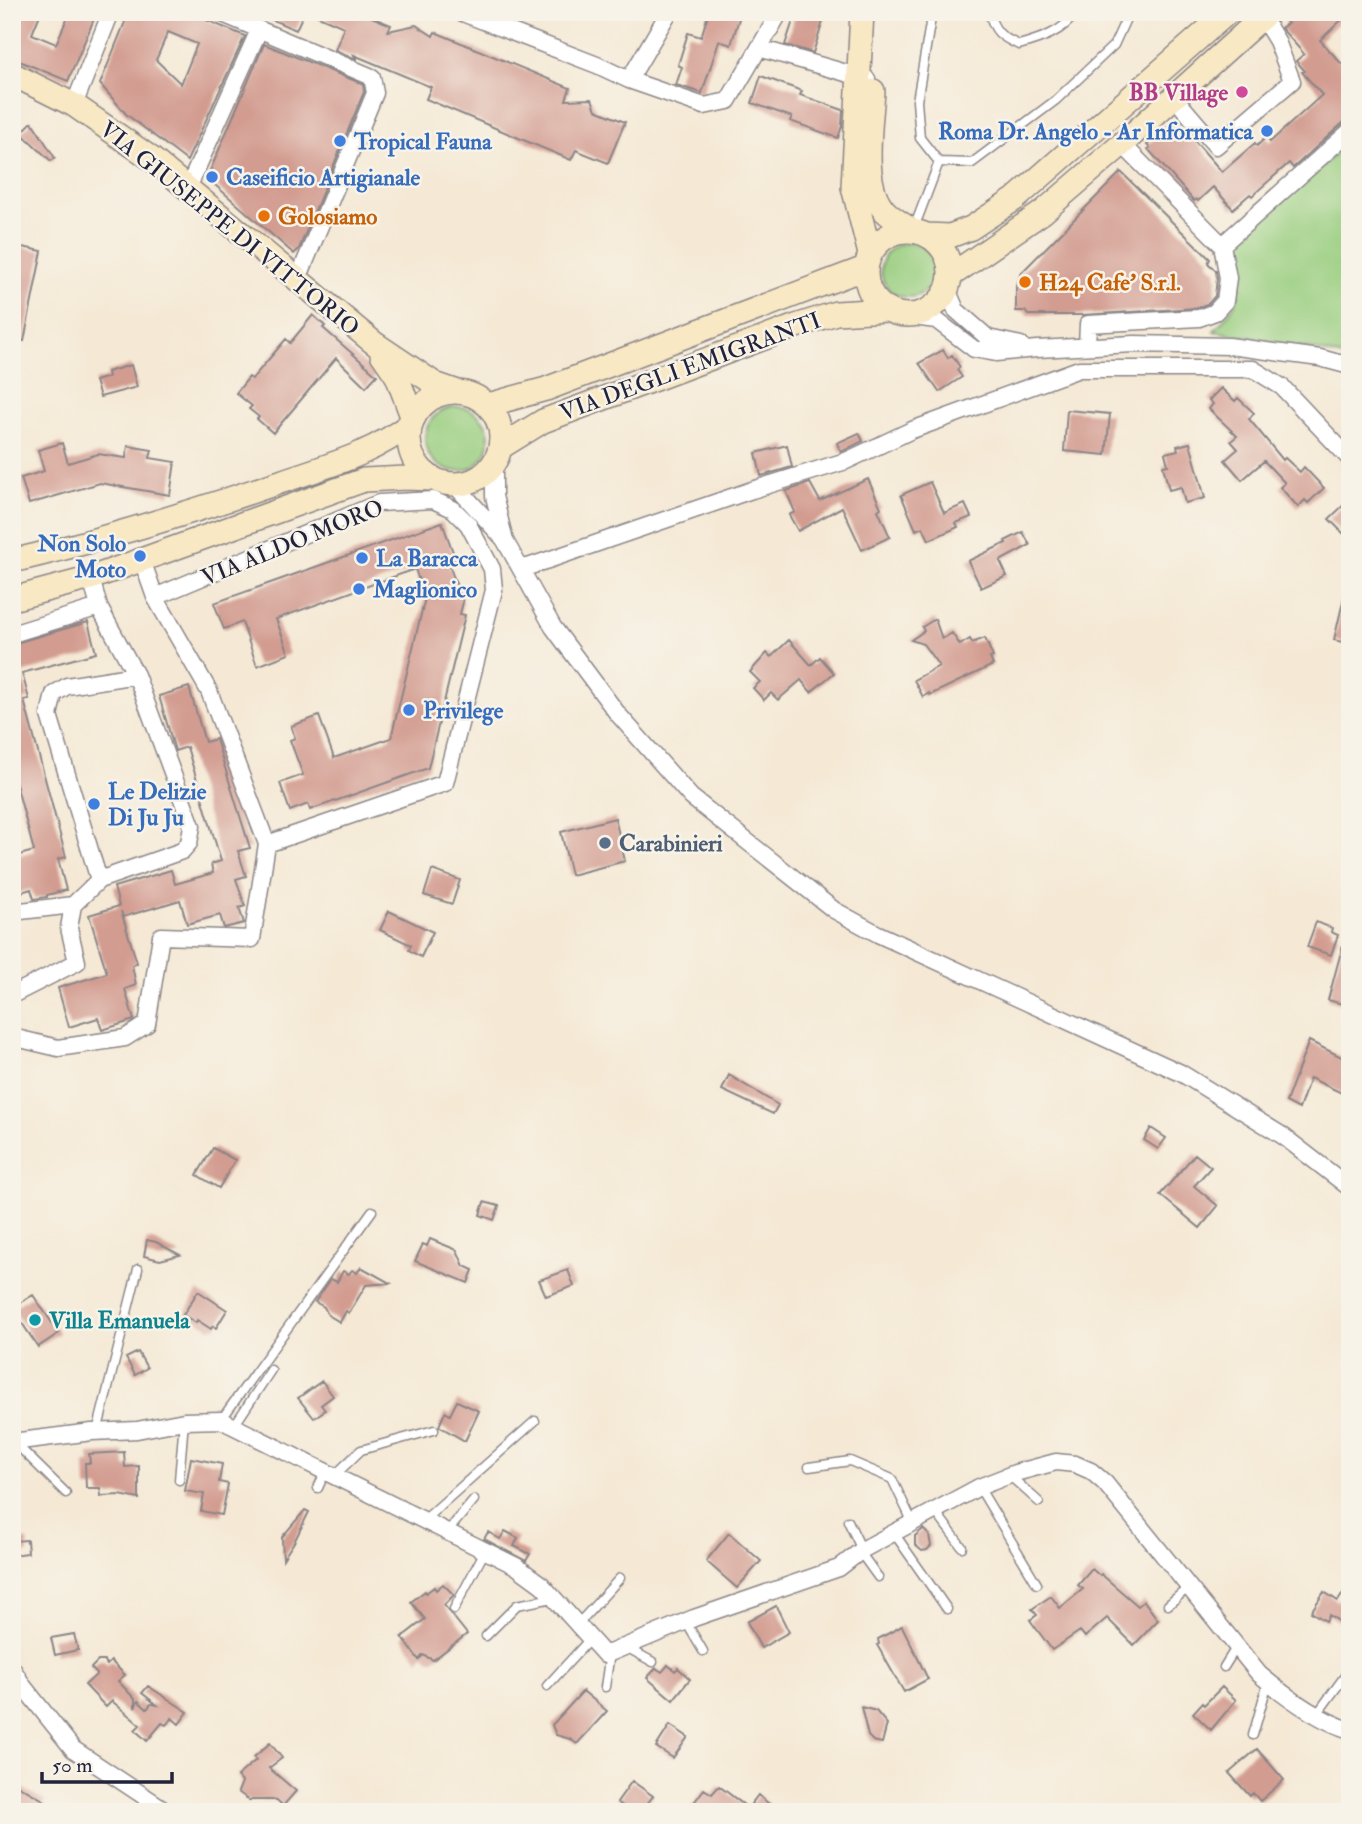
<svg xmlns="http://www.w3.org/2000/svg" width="1362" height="1824" viewBox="0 0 1362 1824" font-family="'IM FELL Double Pica',serif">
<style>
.green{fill:#98ce7f;stroke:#5d785d;stroke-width:2}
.building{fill:#d39c91;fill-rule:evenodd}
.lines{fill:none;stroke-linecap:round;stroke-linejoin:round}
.lane-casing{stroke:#8c8688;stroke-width:11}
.street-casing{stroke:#8c8688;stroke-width:19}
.secondary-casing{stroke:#8c8688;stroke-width:26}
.lane{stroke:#fff;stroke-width:8}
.street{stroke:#fff;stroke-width:16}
.secondary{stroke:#f8e8c3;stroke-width:23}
.hotel-dot{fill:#d1479c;stroke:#f7f3e8;stroke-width:2.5}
.shop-dot{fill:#3f7fe0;stroke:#f7f3e8;stroke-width:2.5}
.food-dot{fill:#e8710a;stroke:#f7f3e8;stroke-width:2.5}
.service-dot{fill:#5c6f8a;stroke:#f7f3e8;stroke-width:2.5}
.culture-dot{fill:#0f9aa8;stroke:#f7f3e8;stroke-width:2.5}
.labels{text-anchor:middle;stroke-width:5;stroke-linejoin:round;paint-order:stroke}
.hotel-label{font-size:23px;font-weight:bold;fill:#b23c85;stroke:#f7f3e8;text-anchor:end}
.shop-label{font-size:23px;font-weight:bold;fill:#366cbe;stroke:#f7f3e8;text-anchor:start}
.food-label{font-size:23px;font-weight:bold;fill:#c56008;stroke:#f7f3e8;text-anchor:start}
.street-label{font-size:23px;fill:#22223b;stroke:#f7f3e8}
.service-label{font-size:23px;font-weight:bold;fill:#4e5e75;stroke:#f7f3e8;text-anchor:start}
.culture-label{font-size:23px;font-weight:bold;fill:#0d838f;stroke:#f7f3e8;text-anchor:start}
</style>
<rect width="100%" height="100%" fill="#f7f3e8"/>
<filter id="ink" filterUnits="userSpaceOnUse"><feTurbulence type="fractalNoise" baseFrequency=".0143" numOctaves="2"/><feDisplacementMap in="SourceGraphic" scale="14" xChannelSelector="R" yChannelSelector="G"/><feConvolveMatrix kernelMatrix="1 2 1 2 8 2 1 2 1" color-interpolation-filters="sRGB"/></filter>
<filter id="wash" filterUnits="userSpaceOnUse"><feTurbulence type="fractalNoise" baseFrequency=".00686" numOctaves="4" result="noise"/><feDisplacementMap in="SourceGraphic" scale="28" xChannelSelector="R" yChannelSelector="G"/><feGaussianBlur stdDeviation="1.57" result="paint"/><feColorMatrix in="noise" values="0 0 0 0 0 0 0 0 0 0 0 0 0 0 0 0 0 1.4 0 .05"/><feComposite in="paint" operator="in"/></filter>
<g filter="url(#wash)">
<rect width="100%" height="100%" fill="#f5e9d5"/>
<path class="green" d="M1350,141v218l-47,-12 -89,-16c32,-37 28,-36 14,-81z
M881 270a27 27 0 1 1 54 0a27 27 0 1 1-54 0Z
M425 439a32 32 0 1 1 64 0a32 32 0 1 1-64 0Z"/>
<g id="blocks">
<path class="building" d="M12,12h29l-9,22 24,10 14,-32h27l-29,69 -56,-23z
M129,12h58l58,24 -58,125 -61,-47 -26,-30zM168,32l29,12 -16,40 -25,-24z
M254,12h50l-8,18z
M309,12h50l32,13 -3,6 28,-6 17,11 2,-4 135,56 -4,12 26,-1 4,11 29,12 -17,41 -32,-13 -5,10 -145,-61 5,-12 -77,-32 2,4 -21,-9 9,-23z
M709,12h32l-10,33 -12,-4 -17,52 -26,-8 6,-18 -4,-2 10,-32 13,4z
M796,12h30l-13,41 -28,-8z
M1295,12h55l-30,28 30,33v48l-7,2 -50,45 -4,-5 -37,33 -2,-2 -17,15 -20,-22 -15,14 -2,-2 -2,2 -46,-52 2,-1 -3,-3 24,-21 2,2 2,-2 10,10 2,-2 35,40 33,-29 2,3 9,-9 4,5 52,-47 -20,-23 3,-1 -9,-10 8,-7 -23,-26 7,-5 -3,-2z
M264,44l99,40 1,8 -65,157 -5,5 -87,-76z
M761,76l41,15 -2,4 43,15 -1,16 -4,12 -48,-17 2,-4 -40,-14z
M32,122l23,36 -4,3 -30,-28z
M1121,172l89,87 -2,4 8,8 1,7 -2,18 -6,7 -12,5 -115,7h-54l-3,-4h-9v-25l5,-13z
M17,246l25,5 -18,90 -12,-2v-83l2,1z
M313,315l12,11 -2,2 54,47 -11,12 -30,-29 -63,75 -16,-14 2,-2 -10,-8 3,-3 -16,-13 13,-16 3,2 34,-40 4,4z
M943,350l5,8 4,-3 8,12 -3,3 5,7 -23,15 -20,-29z
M131,365l6,22 -37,10 -5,-16 13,-4 -1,-5z
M1221,388l14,13 3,-3 16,15 -5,6 34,41 2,-2 15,14 4,-5 20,21 -16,15 -3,-3 -7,7 -18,-20 5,-4 -21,-22 -22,19 -17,-20 13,-11 -7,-8 6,-5 -28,-27 4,-5 -4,-4z
M1067,410l43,4 -4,41 -42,-4z
M859,433l4,8 -22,11 -4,-9z
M62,443l6,20 30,-9 28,4 2,-12 24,4 -2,8 25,4 -5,33 -70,-12 -71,21 -8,-26 23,-7 -6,-21z
M1190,443l15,55 -20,5 -4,-16 -12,3 -6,-24 5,-1 -3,-12 13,-3 -1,-4z
M787,445l5,22 -31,9 -5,-23z
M868,479l13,29 -3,2 12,27 -28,13 -20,-43 -44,24 -9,-16 6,-3 -9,-21 24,-8 10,18z
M930,482l14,31 21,-9 6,13 -15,6 2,4 -29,13 -6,-13 -7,3 -15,-35z
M1350,499v41l-21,-21z
M442,522l15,41 -8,2 14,37 -3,12 5,1 -37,153 -118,42 -2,-6 -18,7 -10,-28 23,-8 -13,-35 5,-2 -4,-12 28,-10 15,42 57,-20 34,-140 -10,-29 -139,50 13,35 -32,12 -15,-44 -18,7 -10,-26z
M1023,532l7,13 -30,16 7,15 -26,12 -13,-27 38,-18 -1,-2z
M1344,597h6v47l-16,-4z
M935,619l7,20 10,-6 8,12 10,-6 2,4 13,-5 8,19 -3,1 3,7 -63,30 -1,-2 -6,4 -9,-17 25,-14 -16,-22 -12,-4 13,-9 -2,-4z
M88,622l8,31 -74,20 7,26 -5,1 42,157 -8,2 8,31 -19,5v2l-13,2 -3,-10 -19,6v-38l22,-6 -22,-82v-125z
M789,640l22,25 9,-8 14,16 -23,19 -10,-12 -23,20 -7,-7 -7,7 -11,-12 7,-6 -10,-10 17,-19 4,4z
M189,687l16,55 11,-3 34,109 -12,3 8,25 -10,3 9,27 -6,2 5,15 -20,5 -4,-13 -33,9 -7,-24 -57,17 -2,-6 16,52 -5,2 4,20 -11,4 9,31 -32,10 -4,-12 -29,9 -11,-39 49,-15 -18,-58 30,-9 -5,-19 57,-17 4,14 38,-11 -2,-9 10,-3 -34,-114 -12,4 -16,-55z
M615,818l10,43 -54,14 -10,-43z
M432,870l28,10 -8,24 -28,-9z
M389,911l44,21 -12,25 -12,-7 2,-5 -31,-15z
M1316,922l16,6 -1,4 7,3 -7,20 -24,-8z
M1345,937h5v69l-22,-6z
M1309,1041l41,20v36l-40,-19 -11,31 -13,-7z
M729,1075l49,30 -5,9 -51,-24z
M1151,1128l15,10 -8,11 -14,-9z
M213,1148l22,12 -16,28 -22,-13z
M1195,1154l16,13 -17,19 24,20 -18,22 -40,-33z
M484,1202l15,4 -5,14 -14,-5z
M430,1239l27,11 7,16 9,4 -5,13 -53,-22 8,-17 4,2z
M147,1240l9,2 24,13 -20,5 -16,-4z
M361,1267l29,16 -24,2 -17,28 -3,-2 -6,11 -12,-7 -4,-8 -9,-5 16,-23 6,3 6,-11 6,3 3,-4 5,3z
M568,1270l6,16 -28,10 -7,-16z
M198,1291l29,19 -11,18 -3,-2 -2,3 -14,-9 -1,3 -13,-8z
M33,1295l26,38 -21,14 -26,-39z
M138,1352l9,16 -12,7 -9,-17z
M322,1381l11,15 -12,9 4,5 -11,8 -16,-20z
M457,1401l22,10 -14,30 -26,-15 6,-14 5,3z
M124,1452l1,15 14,-1v33l-19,-4 -19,1 -1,-8h-14l-1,-25h5l-1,-9z
M191,1458l31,6 -3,18 9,2 -6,31 -21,-4 3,-17 -19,-3z
M305,1510l4,2 -15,30 -11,17 -1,-22z
M923,1529l6,6 2,11 -4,4 -5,1 -7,-6v-9z
M505,1531l13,7 -4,8 16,8 -4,7 -42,-22 4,-7 12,7z
M729,1533l32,28 -24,27 -31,-27z
M27,1540l1,13 -16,2v-14z
M1092,1569l8,7 1,-2 37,32 6,-5 14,19 -24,25 -27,-27 -22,19 -5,-6 -28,19 -22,-30 7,-5 -5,-6 19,-13 9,12 23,-19 -5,-4z
M1350,1582v46l-21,-13 -3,6 -15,-9 13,-20 14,9z
M443,1584l11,11 -10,10 23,29 -34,26 -10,-5 -4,5 -17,-23 23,-18 -14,-17 14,-11 1,2 8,-6 2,3z
M776,1606l13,26 -28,16 -14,-26z
M902,1626l26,53 -24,13 -27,-47 2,-1 -1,-5z
M74,1634l4,16 -23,5 -4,-17z
M98,1661h6l3,4 4,-4 14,14 -7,6 17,18v9l3,-7 9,8 4,-5 6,1 -15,-12 6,-7 40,26 -9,12 -7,-6 -6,7 -4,-2 -15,18 -12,-11 5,-5 -28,-24 -6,6 -21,-22 12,-11 -6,-6z
M668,1665l7,6 3,-3 12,11 -17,21 -26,-22 9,-10 6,4z
M1222,1687l14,13 -25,30 -18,-17 9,-10 2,2z
M583,1691l24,20 -30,33 -7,-5 -14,-4 -4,-10z
M861,1707l15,4 11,13 -5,19 -9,-2 -5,-5z
M670,1725l18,12 -15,21 -17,-11z
M270,1743l12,15 -13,10 27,23 -13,15 -6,-6h-28l-11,-8 4,-10 -5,-6 19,-16 -2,-3z
M1257,1749l27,31 -24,21 -7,-8 -3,3 -21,-23z
M632,1781l21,15 -12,16h-10l-14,-10z
M12,1782l33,19 -6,11h-27z
M719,1786l29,22 10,-13 21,17h-92l17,-23 8,5z"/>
</g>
</g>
<g filter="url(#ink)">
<use href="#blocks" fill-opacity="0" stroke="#8c8688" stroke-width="2"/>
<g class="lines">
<defs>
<path id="lane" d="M932,12l-15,89 3,37 19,24 33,1 84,-63 58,-55 15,-33
M989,12c5,20 12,25 30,33 21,-6 45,-13 57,-33
M914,228l25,-66
M221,1420l151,-209
M234,1426l37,-56
M97,1432l41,-163
M14,1442l52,51
M809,1467l41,-6 42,18 21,44
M1009,1475l30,27
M334,1476l27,-26 73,-20
M179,1480l5,-59
M979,1487l58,97
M318,1488l7,-16
M935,1511l27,36
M424,1520l111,-99
M848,1521l14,29
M447,1532l27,-32
M894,1533l53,76
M860,1552l18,25
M1168,1605l21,-18
M454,1609l31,-58
M686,1622l17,29
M577,1625l43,-47
M486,1636l31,-31 36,-7
M626,1647l27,15
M1224,1667l13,-21
M547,1686l43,-47
M605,1687l5,-34
M1317,1714l33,-45
M1253,1735l15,-53"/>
<path id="street" d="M218,12l154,65 3,16 -77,186
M460,12l137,53 32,15 40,-68
M759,48l21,-36
M629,80l75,26 24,-5 31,-53 108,31
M1174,97l42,49 76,-65 -15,-40 -14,-23
M74,105l37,-93
M188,188l71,-158
M1222,245l128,-114
M947,289l9,21 32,28 33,7
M900,315l36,5 38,29 22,4 41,-4 97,-5 95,2 91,12 30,8
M1087,346l1,-22 111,-6 16,-6 10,-11 3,-23 -6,-33 -100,-101
M494,464v32l10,41
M455,485l49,54 49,88 64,86 74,84 143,113 44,24 303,139 102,63 67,52
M522,569l230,-79 94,-29 66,-31 167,-61h174l29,18 68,72
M155,597l224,-94 54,-3 20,9 15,15 24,45 2,21 -49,193 -178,61
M12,634l87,-27
M99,880l-50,-165 5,-21 13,-8 69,-11
M73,905l26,-25 83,-29 7,-8 3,-17 -56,-151 -37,-68 -8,-29
M12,912l61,-7
M12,995l65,-33 -8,-34 4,-23
M12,1037l46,11 67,-10 22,-14 14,-88 91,3 15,-95 -58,-153 -54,-94 -13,-37
M12,1442l80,-10 45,-2 47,-9 37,-1 295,146 26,19 63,70 89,-37 145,-50 23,-18 24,-13 93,-50 36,-14 41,-11 19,2 16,7 14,12 154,191c26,22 59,46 91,56
M12,1668l11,18 50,63 95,63"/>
<path id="secondary" d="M862,12l-9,175 17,67
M12,74l62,31 78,54 222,184 61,41 23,8
M873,91c-2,34 -13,96 13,121 7,7 18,13 27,19
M866 273a42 42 0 1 1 84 0a42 42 0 1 1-84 0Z
M927,235l23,1 21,-8 44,-29 213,-187
M950,276l93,-64 79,-68 146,-132
M382,354l15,22 16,43
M409 438a46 46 0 1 1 92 0a46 46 0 1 1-92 0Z
M488,405l58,-16 319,-121
M501,447l42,-26 253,-95 40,-13 51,-3
M12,561c90,-21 181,-49 268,-79 46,-16 94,-28 131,-59
M12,599l79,-21 273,-98 42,-2 27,1"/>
</defs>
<use href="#lane" class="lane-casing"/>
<use href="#street" class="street-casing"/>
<use href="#secondary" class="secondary-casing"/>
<use href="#lane" class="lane"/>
<use href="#street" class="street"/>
<use href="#secondary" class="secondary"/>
</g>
</g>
<circle class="hotel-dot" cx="1242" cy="92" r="7"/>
<g class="shop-dot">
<circle cx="1267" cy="131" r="7"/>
<circle cx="340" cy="141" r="7"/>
<circle cx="212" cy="177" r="7"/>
<circle cx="140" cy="556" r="7"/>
<circle cx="362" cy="558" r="7"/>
<circle cx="359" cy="589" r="7"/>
<circle cx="409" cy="710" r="7"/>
<circle cx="94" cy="804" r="7"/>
</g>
<g class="food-dot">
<circle cx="264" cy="216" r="7"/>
<circle cx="1025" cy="282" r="7"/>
</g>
<circle class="service-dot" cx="605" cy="843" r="7"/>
<circle class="culture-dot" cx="35" cy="1320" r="7"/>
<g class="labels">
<g class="hotel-label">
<text x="1228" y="100">BB Village</text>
</g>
<g class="shop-label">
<text x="1253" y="139" text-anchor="end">Roma Dr. Angelo - Ar Informatica</text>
<text x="354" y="149">Tropical Fauna</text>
<text x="226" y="185">Caseificio Artigianale</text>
<text x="126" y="551" text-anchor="end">Non Solo<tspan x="126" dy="26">Moto</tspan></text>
<text x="376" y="566">La Baracca</text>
<text x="373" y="597">Maglionico</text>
<text x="423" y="718">Privilege</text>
<text x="108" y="799">Le Delizie<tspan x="108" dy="26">Di Ju Ju</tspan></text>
</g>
<g class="food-label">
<text x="278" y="224">Golosiamo</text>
<text x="1039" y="290">H24 Cafe' S.r.l.</text>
</g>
<g class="street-label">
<text transform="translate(230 228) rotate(39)" y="8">VIA GIUSEPPE DI VITTORIO</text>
<text transform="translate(690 366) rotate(-20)" y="8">VIA DEGLI EMIGRANTI</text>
<text transform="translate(292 542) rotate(-22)" y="8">VIA ALDO MORO</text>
</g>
<g class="service-label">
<text x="619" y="851">Carabinieri</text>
</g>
<g class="culture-label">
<text x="49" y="1328">Villa Emanuela</text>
</g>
</g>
<rect width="1362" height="1824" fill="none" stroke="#f7f3e8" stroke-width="42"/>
<path d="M42 1772v10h130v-10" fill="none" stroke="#22223b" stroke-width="3.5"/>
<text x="52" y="1772" font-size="21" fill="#22223b" stroke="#f7f3e8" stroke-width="5" paint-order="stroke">50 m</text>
</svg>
